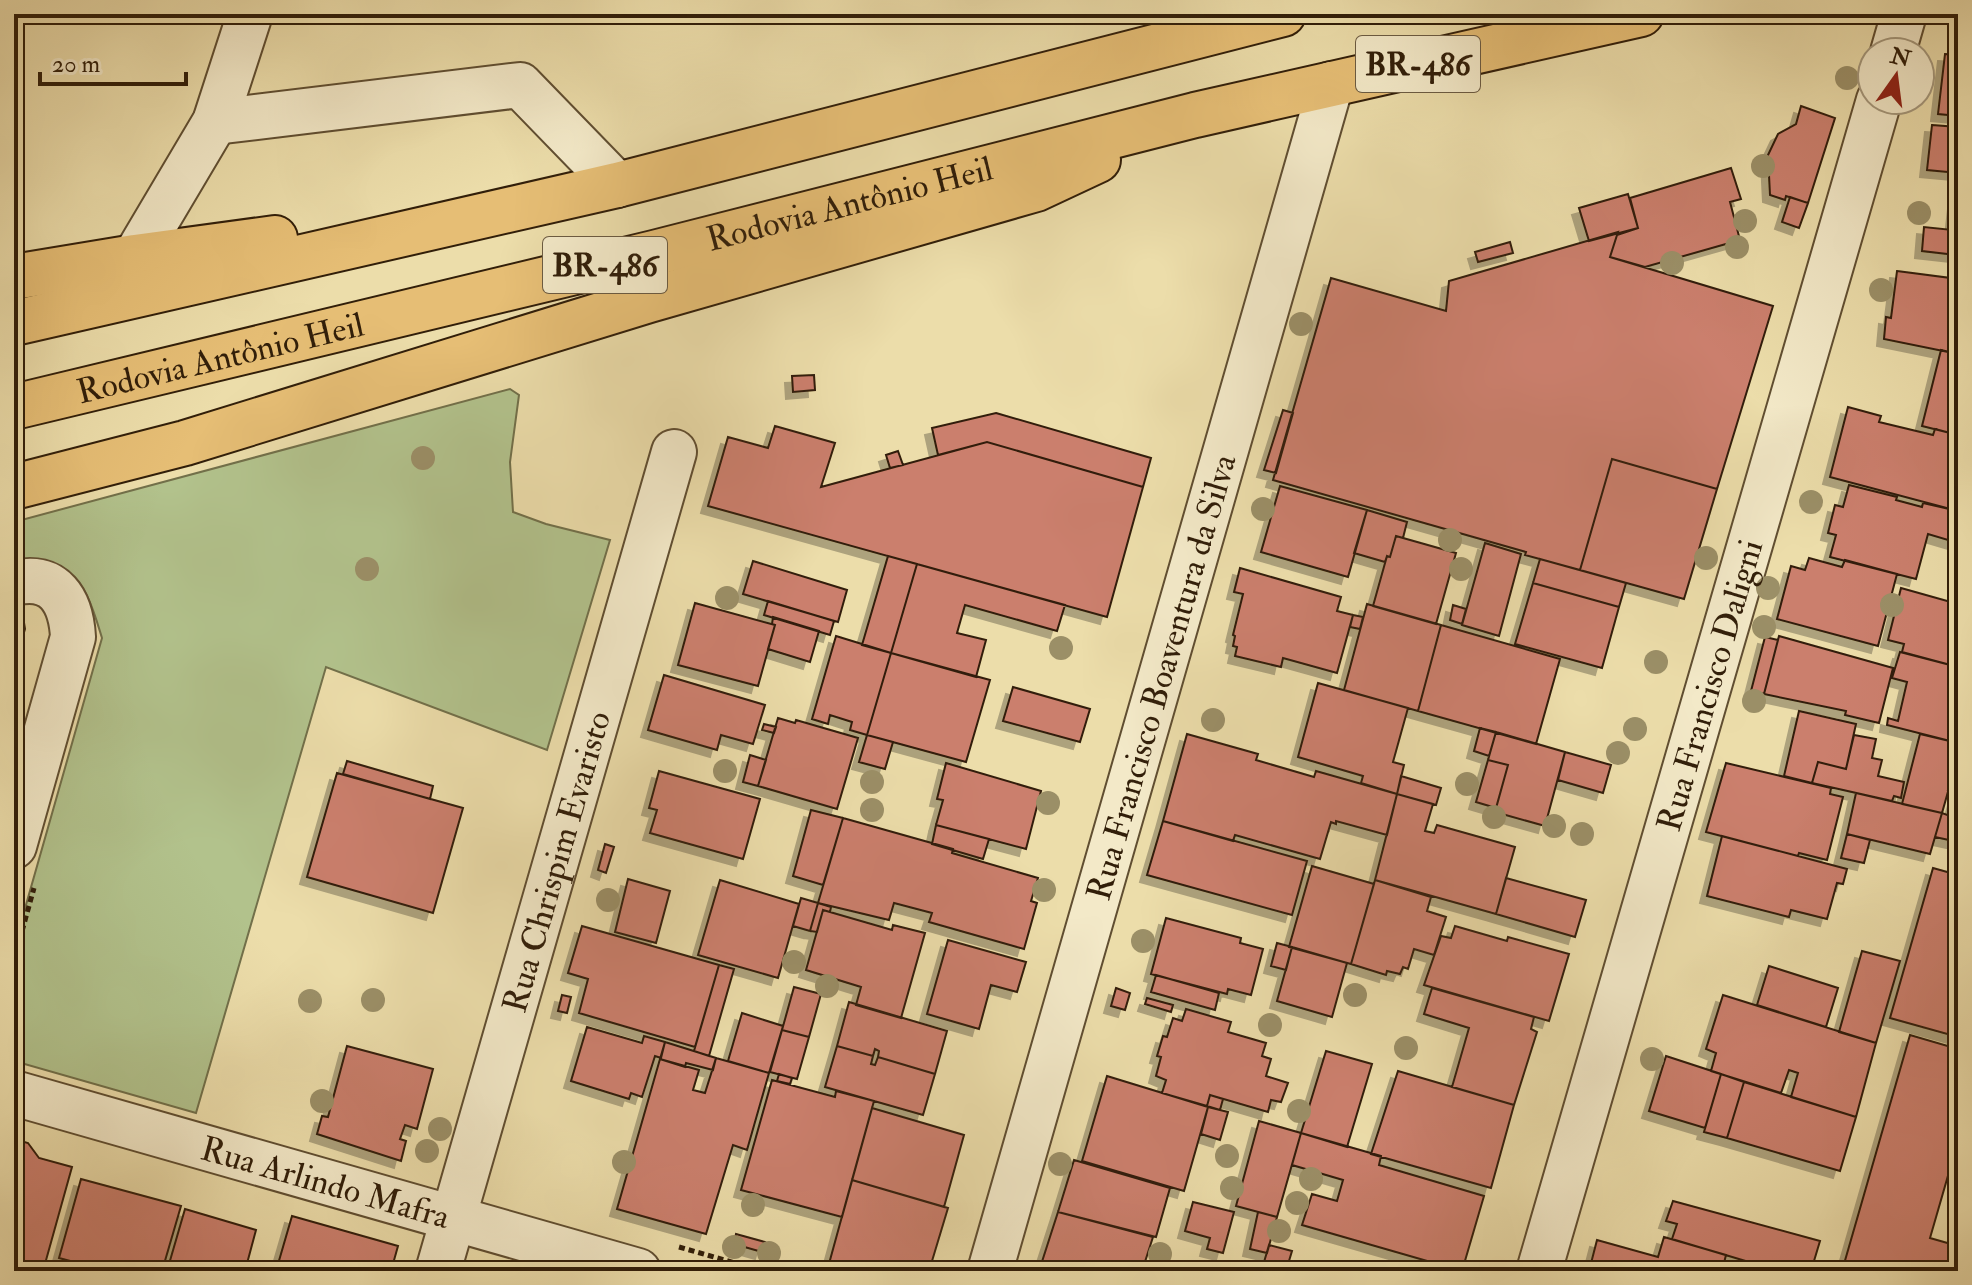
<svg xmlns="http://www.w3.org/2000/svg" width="1972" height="1285" viewBox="0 0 1972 1285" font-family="'IM FELL Double Pica',serif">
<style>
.green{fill:#b2c28c;stroke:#72704a;stroke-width:2}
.building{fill:#cb7f6d;stroke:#311e09;stroke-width:2;filter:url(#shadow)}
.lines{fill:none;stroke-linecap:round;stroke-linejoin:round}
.minor-casing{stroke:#604e31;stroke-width:48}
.major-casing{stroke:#311e09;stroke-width:48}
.path{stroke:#311e09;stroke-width:5;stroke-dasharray:6 4;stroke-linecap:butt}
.minor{stroke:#f3e9c8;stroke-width:44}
.major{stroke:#e6be75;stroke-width:44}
.tree{fill:#9b8f67}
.labels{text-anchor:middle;stroke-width:6;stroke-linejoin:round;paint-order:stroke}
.shield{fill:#f3e9c8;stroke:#6b5b42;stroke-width:2}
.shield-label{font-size:32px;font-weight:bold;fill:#311e09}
.street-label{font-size:34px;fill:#311e09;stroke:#f3e9c8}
</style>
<defs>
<filter id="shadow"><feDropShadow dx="-7" dy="7" stdDeviation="0" flood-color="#0004"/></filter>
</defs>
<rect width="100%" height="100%" fill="#ecddaa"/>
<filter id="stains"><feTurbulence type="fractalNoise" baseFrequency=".0025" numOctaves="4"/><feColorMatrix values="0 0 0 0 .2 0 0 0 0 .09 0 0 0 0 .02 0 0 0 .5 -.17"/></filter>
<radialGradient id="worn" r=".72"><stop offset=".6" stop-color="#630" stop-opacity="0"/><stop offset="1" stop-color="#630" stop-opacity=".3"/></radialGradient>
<path class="green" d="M510,389l9,6 -9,67 3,50 33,12 64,16 -63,210 -221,-83 -130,446 -182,-52v-114l88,-309c-6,-19 -16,-59 -37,-66 -15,-4 -35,-2 -51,-3v-47z"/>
<path class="building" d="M1945,54l13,1v61l-20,-2z
M1801,106l34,12 -27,85 -22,-7 -1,4 -15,-5 -2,-40 10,-21 18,-10z
M1932,125l26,2v46l-31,-3z
M1731,168l10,31 -11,3 10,38 -95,27 -35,-10 7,-22 21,-7 -8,-30z
M1628,194l10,34 -49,13 -10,-33z
M1790,197l18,6 -9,25 -17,-6z
M1955,202h3l-2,53 -34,-4 2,-24 28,3z
M1618,232l-8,25 163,49 -56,183 -105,-30 -32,111 -55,-15 1,-3 -253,-72 58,-202 115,33 3,-30z
M1510,242l3,11 -35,9 -3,-10z
M1897,271l61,8v75l-74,-15 2,-22 5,1z
M1941,350l17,4v81l-36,-9z
M814,375l1,15 -22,2 -1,-16z
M1848,407l33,9 -2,6 54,13 2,-6 23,6v76l-128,-34z
M1283,410l10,3 -17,60 -12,-3z
M996,413l155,45 -8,29 -156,-45 -49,13 -6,-27z
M775,426l60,17 -14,44 166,-45 156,45 -36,130 -399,-111 20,-69 40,11z
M898,451l5,14 -13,3 -4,-13z
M1612,459l105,30 -33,110 -104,-29z
M1849,485l48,12 -1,3 26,7 1,-4 35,8v32l-30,-9 -12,45 -86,-22 6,-22 -8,-2 7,-28 8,2z
M1280,486l87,24 -19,67 -87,-25z
M1367,510l40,12 -4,16 -7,-2 -6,21 -3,-1 -2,6 -31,-9z
M1396,536l60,17 -20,71 -63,-18 14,-50 3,1z
M1485,543l36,11 -22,82 -37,-11z
M888,556l29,8 -26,89 -29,-8z
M1809,558l33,9 3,-7 52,14 -19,72 -101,-27 14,-53 14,4z
M1540,559l86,24 -7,24 -86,-24z
M753,561l94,29 -9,32 -95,-28z
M917,564l148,41 -8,26 -92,-26 -8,28 29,7 -10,37 -85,-24z
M1240,568l101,29 -4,14 16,4 -16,58 -54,-15 -2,9 -46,-11 2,-9 -4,-1 2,-10 -2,-1 10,-41 -9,-2z
M1533,583l86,24 -17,61 -87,-24z
M1901,588l57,16v63l-56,-15 2,-8 -16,-4z
M20,598l5,31 -10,34 -1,-63z
M768,601l66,20 -4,14 -66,-20z
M695,603l80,22 -17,61 -80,-21z
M1367,604l74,21 -23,86 -74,-21z
M1453,605l13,4 -4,15 -12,-4z
M1353,615l10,2 -3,12 -10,-2z
M773,617l46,14 -9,31 -42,-13 7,-24 -3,-1z
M1441,625l119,34 -24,85 -118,-33z
M836,636l55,17 -24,82 -17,-5 2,-8 -22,-7 -2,9 -16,-5z
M1779,636l114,32 -14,55 -34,-8 1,-4 -82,-17z
M1765,637l13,3 -14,54 -13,-3z
M1900,652l58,15v76l-71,-18 1,-7 10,3 9,-39 -15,-4z
M891,653l99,27 -24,82 -99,-27z
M664,675l101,30 -12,39 -32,-9 -4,15 -69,-20z
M1318,683l90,25 -15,54 11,3 -7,29 -36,-11 2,-7 -65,-19z
M1013,687l77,22 -10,33 -77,-21z
M1799,711l57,13 -10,45 -28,-7 -6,21 -28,-7z
M778,718l17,5 1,-3 62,18 -21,71 -79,-23z
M764,724l12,3 -2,6 -12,-3z
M1480,728l16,4 -7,24 -15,-5z
M1496,732l69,20 -20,74 -50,-14 13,-47 -20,-5z
M1187,734l71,20 -2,6 58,17 2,-6 81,23 -10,41 -51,-14v3l-5,-2 -11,37 -85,-24 -2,6 -70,-20z
M1920,734l38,9v13l-16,57 -40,-9z
M867,735l26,7 -8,27 -26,-7z
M1854,735l22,4 -4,19 10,2 -4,16 26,6 -3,16 -7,-2 -2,5 -80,-18 6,-21 28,7z
M1565,752l46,13 -8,28 -45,-13z
M750,755l16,5 -8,26 -15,-4z
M1488,760l20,5 -12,43 -20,-6z
M347,761l86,25 -3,13 -87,-25z
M946,763l95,28 -15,58 -90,-24 7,-25 -6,-1z
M1726,763l105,25 -1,6 13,3 -16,63 -28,-7 -1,3 -92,-24z
M1955,768l3,1v73l-23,-5 7,-24 8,3 7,-24 -9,-2z
M659,771l101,28 -17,60 -93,-26 7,-23 -8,-2z
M337,773l126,35 -30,105 -126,-36z
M1401,776l40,12 -5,17 -39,-11z
M1856,793l86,20 -12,41 -83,-20z
M1397,794l36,10 -8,27 9,2 3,-8 78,22 -19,67 -121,-34z
M811,810l32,8 -20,67 -30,-9z
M843,818l110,31 -1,4 86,25 -7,23 6,2 -13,46 -95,-27 3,-9 -38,-10 -5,17 -71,-17z
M1163,821l144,40 -15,54 -145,-40z
M936,825l53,14 -6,20 -51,-15z
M1847,834l23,6 -6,23 -23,-5z
M1722,836l125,33 -4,15 -6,-1 -10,36 -36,-9 -2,7 -82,-21z
M605,844l9,3 -8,26 -8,-3z
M1312,866l62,18 -23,80 -62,-17z
M1933,868l25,7v162l-68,-19z
M1506,878l80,22 -11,37 -79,-23z
M628,879l42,12 -14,52 -41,-11z
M720,880l79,24 -21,74 -80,-23z
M1375,880l56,17 -4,14 19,6 -12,38 -20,-6 -6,20 -5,-2 -3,7 -13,-3 -1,4 -35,-11z
M801,898l17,5 -8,28 -17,-5z
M818,903l13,4 -1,5 -7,-2 -6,22 -7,-1z
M823,910l69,20 1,-5 32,8 -24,85 -45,-13 5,-18 -55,-17z
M1166,918l75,20 -1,5 23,6 -12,46 -23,-6 -1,5 -76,-20z
M582,926l137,39 -24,82 -116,-34 9,-34 -20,-6z
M1455,926l52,15 1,-4 61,17 -20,67 -125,-36 17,-49 10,2z
M948,940l78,22 -9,30 -26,-7 -12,44 -52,-15z
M1277,943l15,4 -6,23 -15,-4z
M1292,947l55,16 -15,54 -55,-16z
M1862,951l38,10 -24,82 -37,-11z
M719,965l15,4 -25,87 -15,-5z
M1769,966l69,22 -12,39 -69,-22z
M1156,975l63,18 -4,17 -64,-18z
M794,987l27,7 -12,43 -27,-7z
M1116,988l14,5 -5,17 -14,-4z
M1432,988l102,29 -3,12 6,3 -23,73 -62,-18 17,-59 -45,-14z
M562,995l9,2 -4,16 -9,-2z
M1723,995l153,48 -20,74 -65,-20 7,-24 -9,-3 -8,23 -70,-22 5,-18 -10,-4z
M1147,998l26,7 -2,7 -26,-8z
M849,1002l98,29 -12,43 -57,-17 1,-6 -4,-2 -2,7 -36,-10z
M1186,1009l45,13 -3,10 38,11 -4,13 9,3 -5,17 22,7 -7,19 -10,-2 -3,12 -58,-17 -3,11 -45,-13 4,-13 -10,-4 5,-19 -4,-1 6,-20 4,1 6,-19 9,3z
M742,1013l41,13 -14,47 -41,-12z
M587,1027l55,16 2,-7 21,6 -4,16 -6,-2 -13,41 -11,-4 -2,6 -58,-18z
M782,1030l27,7 -12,42 -27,-7z
M1910,1035l48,14v92l-28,97 28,8v25h-116z
M665,1042l51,16 -3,12 -27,-7 -1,4 -25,-8z
M347,1046l86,23 -16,60 -12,-4 -5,14 6,2 -5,20 -84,-27 5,-18 6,1z
M837,1046l36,10 -2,8 4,1 3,-8 57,17 -12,41 -98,-28z
M1326,1051l46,13 -25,83 -46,-14z
M1666,1056l55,18 -16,54 -56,-17z
M716,1058l53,15 -22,77 -14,-5 -27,89 -89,-25 43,-150 39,11 -6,20 12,3z
M1398,1071l116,34 -23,83 -120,-34z
M779,1074l13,4 -2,6 -13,-3z
M1721,1074l23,8 -17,56 -23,-6z
M1107,1076l101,31 -24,84 -102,-30z
M772,1080l63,17 1,-6 38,10 -32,116 -101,-27z
M1744,1082l112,35 -16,54 -113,-33z
M1210,1095l13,4 -3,11 -13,-4z
M1208,1107l20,5 -8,28 -19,-6z
M872,1108l92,27 -20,72 -92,-27z
M1259,1121l42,12 -24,84 -41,-11z
M1301,1133l80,23 -2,9 105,31 -22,75 -160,-46 10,-31 25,7 6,-21 -51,-15z
M14,1139l14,4 11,15 33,9 -29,104h-29z
M1074,1160l96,28 -14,49 -98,-25z
M81,1179l100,27 -19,65h-54l-49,-13z
M852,1180l96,28 -19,63h-102z
M1673,1201l147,40 -9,30h-32l-107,-32 5,-15 -11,-3z
M1193,1202l41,10 -11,41 -16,-4 3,-11 -25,-7z
M185,1209l71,21 -11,41h-78z
M1058,1212l95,25 -11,34h-103z
M1258,1212l19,5 -10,36 -17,-4z
M292,1216l106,30 -7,25h-75l-12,-4 -1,4h-27z
M736,1234l29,8 -3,10 -28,-8z
M1664,1237l62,18 -4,16h-133l8,-31 61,17z
M1269,1245l23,6 -6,20 -24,-2z
M1401,1263l27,8h-30z"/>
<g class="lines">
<defs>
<g id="minor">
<path d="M1893,52l11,-38"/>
<path d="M215,122l305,-37 97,100"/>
<path d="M135,257l80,-135 35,-108"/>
<path d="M14,583c41,-10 57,18 59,54l-59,209"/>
<path id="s1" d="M14,1093l624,178"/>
<path id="s2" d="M438,1271l236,-819"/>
<path id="s3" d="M990,1271l341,-1187"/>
<path id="s4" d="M1539,1271l340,-1171"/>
</g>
<g id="major">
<path d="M14,277l121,-20 140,-19"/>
<path d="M14,323l603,-138 666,-171"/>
<path id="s5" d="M14,407l640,-154 541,-138 446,-101"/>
<path d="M14,487l171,-44 464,-143 387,-111 62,-29"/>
</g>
</defs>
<use href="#minor" class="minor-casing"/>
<use href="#major" class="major-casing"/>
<path class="path" d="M14,960l20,-72
M679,1247l84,24"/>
<use href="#minor" class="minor"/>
<use href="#major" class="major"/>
</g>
<g class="tree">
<circle cx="1847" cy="78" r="12"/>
<circle cx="1763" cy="166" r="12"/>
<circle cx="1919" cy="213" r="12"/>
<circle cx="1745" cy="221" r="12"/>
<circle cx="1737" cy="247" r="12"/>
<circle cx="1672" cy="263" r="12"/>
<circle cx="1881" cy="290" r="12"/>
<circle cx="1301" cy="324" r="12"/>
<circle cx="423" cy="458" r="12"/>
<circle cx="1811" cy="502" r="12"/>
<circle cx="1263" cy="509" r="12"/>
<circle cx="1450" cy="540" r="12"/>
<circle cx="1706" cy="558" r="12"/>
<circle cx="367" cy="569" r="12"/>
<circle cx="1461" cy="569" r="12"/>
<circle cx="1768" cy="588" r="12"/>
<circle cx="727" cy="598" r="12"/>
<circle cx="1892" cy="605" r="12"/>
<circle cx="1764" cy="627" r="12"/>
<circle cx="1061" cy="648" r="12"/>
<circle cx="1656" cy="662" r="12"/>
<circle cx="1754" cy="701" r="12"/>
<circle cx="1213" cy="720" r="12"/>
<circle cx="1635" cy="729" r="12"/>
<circle cx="1618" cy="753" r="12"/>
<circle cx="725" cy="771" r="12"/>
<circle cx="872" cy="782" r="12"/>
<circle cx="1467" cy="784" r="12"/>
<circle cx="1048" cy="803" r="12"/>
<circle cx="872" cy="810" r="12"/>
<circle cx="1494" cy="817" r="12"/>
<circle cx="1554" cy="826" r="12"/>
<circle cx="1582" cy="834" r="12"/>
<circle cx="1044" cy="890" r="12"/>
<circle cx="608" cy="900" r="12"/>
<circle cx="1143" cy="941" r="12"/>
<circle cx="794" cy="962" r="12"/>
<circle cx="827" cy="986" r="12"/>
<circle cx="1355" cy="995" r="12"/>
<circle cx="373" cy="1000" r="12"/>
<circle cx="310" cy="1001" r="12"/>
<circle cx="1270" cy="1025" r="12"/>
<circle cx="1406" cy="1048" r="12"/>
<circle cx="1652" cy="1059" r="12"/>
<circle cx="322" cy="1101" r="12"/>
<circle cx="1299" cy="1111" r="12"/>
<circle cx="440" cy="1129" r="12"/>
<circle cx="427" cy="1151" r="12"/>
<circle cx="1227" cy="1156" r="12"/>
<circle cx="624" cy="1162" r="12"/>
<circle cx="1060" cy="1164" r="12"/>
<circle cx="1311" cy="1179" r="12"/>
<circle cx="1232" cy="1188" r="12"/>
<circle cx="1297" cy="1203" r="12"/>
<circle cx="753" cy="1205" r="12"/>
<circle cx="1279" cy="1231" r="12"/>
<circle cx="734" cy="1247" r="12"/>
<circle cx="769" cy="1253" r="12"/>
<circle cx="1160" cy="1254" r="12"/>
</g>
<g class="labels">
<g class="shield">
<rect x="1356" y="36" width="124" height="56" rx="6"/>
<rect x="543" y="237" width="124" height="56" rx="6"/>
</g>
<g class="shield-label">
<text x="1418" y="75">BR-486</text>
<text x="605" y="276">BR-486</text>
</g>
<g class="street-label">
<text dy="12" stroke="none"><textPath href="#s5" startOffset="860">Rodovia Antônio Heil</textPath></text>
<text dy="12" stroke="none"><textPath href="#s5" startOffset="212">Rodovia Antônio Heil</textPath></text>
<text dy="12" stroke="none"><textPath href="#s3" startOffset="618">Rua Francisco Boaventura da Silva</textPath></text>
<text dy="12" stroke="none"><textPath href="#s4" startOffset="610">Rua Francisco Daligni</textPath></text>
<text dy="12" stroke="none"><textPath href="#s2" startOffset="426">Rua Chrispim Evaristo</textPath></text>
<text dy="12" stroke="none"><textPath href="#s1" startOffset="324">Rua Arlindo Mafra</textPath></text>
</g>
</g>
<rect width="1972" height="1285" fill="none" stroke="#ecddaa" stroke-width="48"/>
<rect x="16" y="16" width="1940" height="1253" fill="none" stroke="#311e09" stroke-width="4"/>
<rect x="24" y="24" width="1924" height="1237" fill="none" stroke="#311e09" stroke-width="2"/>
<g transform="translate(1896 76) rotate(14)"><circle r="38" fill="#f3e9c8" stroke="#a5987c" stroke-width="2"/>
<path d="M0-6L14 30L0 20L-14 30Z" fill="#8f2418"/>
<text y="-12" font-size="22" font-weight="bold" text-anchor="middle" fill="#311e09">N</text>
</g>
<path d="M40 72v12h146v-12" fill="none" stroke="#311e09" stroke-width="4"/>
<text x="52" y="72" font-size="24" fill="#311e09" stroke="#f3e9c8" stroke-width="6" paint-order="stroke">20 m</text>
<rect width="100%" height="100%" filter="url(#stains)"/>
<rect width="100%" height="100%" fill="url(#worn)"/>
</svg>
